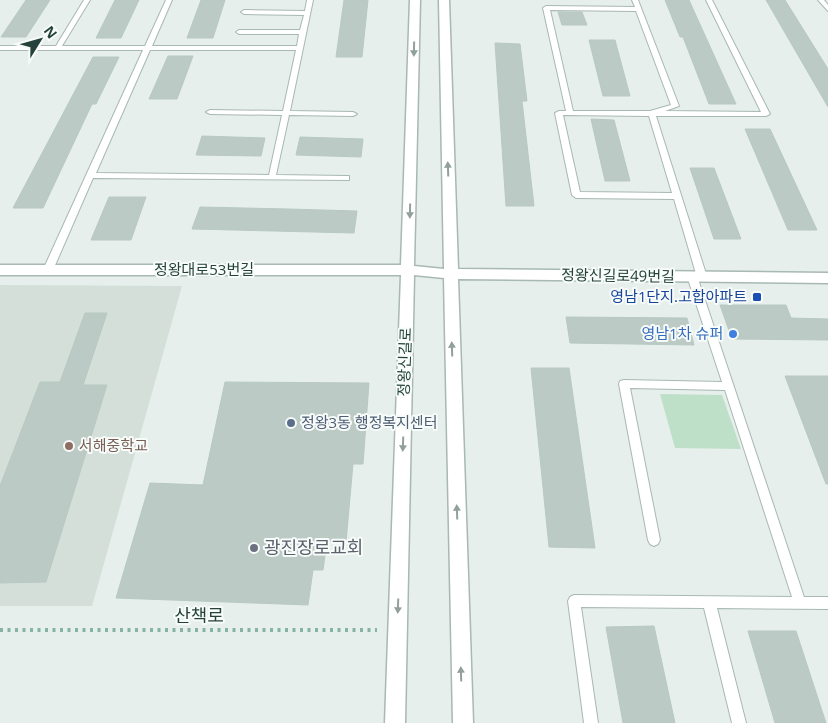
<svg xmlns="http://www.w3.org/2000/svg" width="828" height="723" viewBox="0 0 828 723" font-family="'Open Sans','Noto Sans KR',sans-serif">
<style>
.built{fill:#d4dfda}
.green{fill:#bfe0c8}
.building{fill:#bbcac4;stroke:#b8c9c2}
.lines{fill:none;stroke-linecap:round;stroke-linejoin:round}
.service-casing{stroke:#a8b8b2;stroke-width:2}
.tertiary-casing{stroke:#a8b8b2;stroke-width:3}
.path{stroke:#86b3a5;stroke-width:4;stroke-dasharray:3 4.5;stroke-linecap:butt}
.service{fill:#fff;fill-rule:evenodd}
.tertiary{fill:#fff;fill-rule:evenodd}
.oneway{fill:#92a09c}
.transit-dot{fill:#1a4fb4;stroke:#f7fbf9;stroke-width:2}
.shop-dot{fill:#3f7fe0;stroke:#f7fbf9;stroke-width:2}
.service-dot{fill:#5c6f8a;stroke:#f7fbf9;stroke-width:2}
.education-dot{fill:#8d6e63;stroke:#f7fbf9;stroke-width:2}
.worship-dot{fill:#6b7280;stroke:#f7fbf9;stroke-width:2}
.labels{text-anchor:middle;stroke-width:4;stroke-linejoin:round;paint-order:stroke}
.street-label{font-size:15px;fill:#24423a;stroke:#f7fbf9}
.transit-label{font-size:15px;fill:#164399;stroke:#f7fbf9;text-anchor:end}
.shop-label{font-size:15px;fill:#366cbe;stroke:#f7fbf9;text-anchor:end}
.service-label{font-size:15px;fill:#4e5e75;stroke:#f7fbf9;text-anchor:start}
.education-label{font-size:15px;fill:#785e54;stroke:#f7fbf9;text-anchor:start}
.near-worship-label{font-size:18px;fill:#5b616d;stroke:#f7fbf9;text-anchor:start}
.near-street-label{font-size:18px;fill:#24423a;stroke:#f7fbf9}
</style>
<rect width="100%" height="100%" fill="#e6efeb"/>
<path class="built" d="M0,285l182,1 -90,320h-92z"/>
<path class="green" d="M660,394l62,1 19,54 -66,-1z"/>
<path class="building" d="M26,0h24l-24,37h-25z
M115,0h24l-18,38h-25z
M201,0h24l-12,38h-26z
M344,0h24l-6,57h-26z
M665,0h24l47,104h-27l-26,-67h-3z
M766,0h19l43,69v38z
M558,12h24l5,13h-25z
M589,40h26l15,56h-27z
M495,43l25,1 7,57h-5l12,105h-28z
M168,56h25l-16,43h-28z
M93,57h26l-23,47h-4l-49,104h-30z
M591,119l23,1 16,61h-25z
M745,129h25l47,101h-29z
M202,136l63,2 -4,18 -65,-1z
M300,137l63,2 -2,18 -65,-2z
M690,168h24l27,71h-27z
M109,197h37l-15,43h-40z
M200,207l88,2 69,2 -3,22 -162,-4z
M720,305h66l5,13 37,1v21l-96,-1z
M85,313h22l-24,72h24l-61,197 -46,1v-97l40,-104h20z
M566,317l121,1 7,27 -124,-2z
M531,368h38l26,180 -46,-1z
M785,376h43v108h-2z
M225,382l144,1 -6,81h-10l-7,78 -19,-1 -4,29h-10l-5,35 -192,-7 34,-115 53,2z
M654,626l21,97h-52l-17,-96z
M748,631h48l30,92h-51z"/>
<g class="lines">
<defs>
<path id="service" d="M84,0h6l-28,46h83l21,-46h6l-20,46h145l2,-12h-60l-3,-2 3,-2h61l4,-15 -60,-1 -3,-2 3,-2 61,1 2,-11h6l-23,111 63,1 4,2 -4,2 -64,-1 -13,60 70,1h3v4l-256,-2 -40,92 -5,3 -3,-1 -2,-2 100,-220h-143v-4h56zM150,50h146l-13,61 -73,-1 -4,2 4,2 72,1 -13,60 -173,-2z
M632,0h6l41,106 -14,5 96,1 -55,-112h6l58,114 -4,2h-110l51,161 -5,3 -5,-3 -23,-78 -98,-1 -4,-3 -17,-82 4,-2h7l-23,-103 3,-2 89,1zM550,10l86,1 35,94 -21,6h-77zM563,115l86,1 23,77 -92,-1z
M818,0h6l4,5v6z
M692,273l5,3 107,321h24v12l-111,-1 29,115h-14l-28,-115 -123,-1 17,116h-14l-16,-122 2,-4 4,-2 218,2 -67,-207 -95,-2 30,152 -2,4 -4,2 -4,-2 -2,-4 -29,-156 1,-3 4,-1 98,2 -35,-106z"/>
<path id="tertiary" d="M410,0h10l-6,266 30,3 -5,-269h10l9,269 370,4v10l-370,-4 15,444h-20l-9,-445 -30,-3 -9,448h-20l16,-448h-401v-10h401z"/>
</defs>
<use href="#service" class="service-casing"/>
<use href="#tertiary" class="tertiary-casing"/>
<path class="path" d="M0,630h377"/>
<use href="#service" class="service"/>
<use href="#tertiary" class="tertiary"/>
</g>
<defs><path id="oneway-solid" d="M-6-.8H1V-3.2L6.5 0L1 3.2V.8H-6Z" transform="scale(1.25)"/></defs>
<g class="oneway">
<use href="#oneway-solid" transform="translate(414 49) rotate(91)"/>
<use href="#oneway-solid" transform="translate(448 169) rotate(-92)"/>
<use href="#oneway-solid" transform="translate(410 211) rotate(91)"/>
<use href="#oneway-solid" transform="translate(452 349) rotate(-92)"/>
<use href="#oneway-solid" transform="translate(403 444) rotate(92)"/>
<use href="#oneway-solid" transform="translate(457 512) rotate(-92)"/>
<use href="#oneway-solid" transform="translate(398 606) rotate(92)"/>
<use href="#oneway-solid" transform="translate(461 674) rotate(-92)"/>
</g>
<rect class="transit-dot" x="752" y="292" width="10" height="10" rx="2.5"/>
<circle class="shop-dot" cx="733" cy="334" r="5"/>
<circle class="service-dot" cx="291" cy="423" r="5"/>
<circle class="education-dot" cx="69" cy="446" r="5"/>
<circle class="worship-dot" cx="254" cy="548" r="5"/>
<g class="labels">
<g class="street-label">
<text x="204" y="275">정왕대로53번길</text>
<text transform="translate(618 276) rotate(1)" y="5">정왕신길로49번길</text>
<text transform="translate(405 362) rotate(-88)" y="5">정왕신길로</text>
</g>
<g class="transit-label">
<text x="747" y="302">영남1단지.고합아파트</text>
</g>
<g class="shop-label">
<text x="723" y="339">영남1차 슈퍼</text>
</g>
<g class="service-label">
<text x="301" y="428">정왕3동 행정복지센터</text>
</g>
<g class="education-label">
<text x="79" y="451">서해중학교</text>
</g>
<g class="near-worship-label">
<text x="264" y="554">광진장로교회</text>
</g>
<g class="near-street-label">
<text x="199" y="622">산책로</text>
</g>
</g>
<g transform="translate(40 40) rotate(53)" stroke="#f7fbf9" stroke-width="4" paint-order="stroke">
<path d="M0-4L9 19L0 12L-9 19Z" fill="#24423a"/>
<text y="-8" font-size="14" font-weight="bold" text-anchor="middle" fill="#24423a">N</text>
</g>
</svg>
